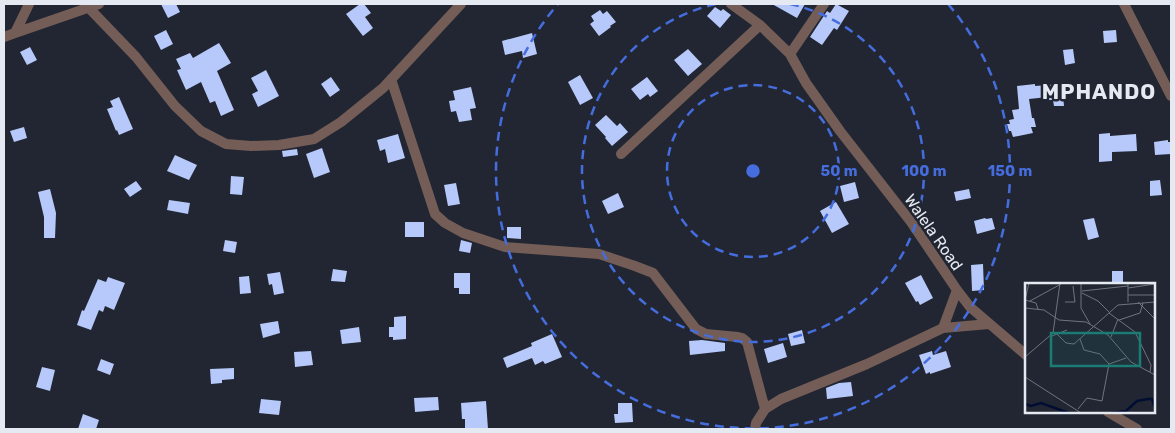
<svg xmlns="http://www.w3.org/2000/svg" width="1175" height="433" viewBox="0 0 1175 433" font-family="Rubik,sans-serif">
<style>
.building{fill:#b6c9fa}
.lines{fill:none;stroke-linecap:round;stroke-linejoin:round}
.minor{stroke:#745d56;stroke-width:10}
.ring{fill:none;stroke:#456ddd;stroke-width:2.5;stroke-dasharray:9 6}
.labels{text-anchor:middle;stroke-width:5;stroke-linejoin:round;paint-order:stroke}
.street-label{font-size:16px;fill:#e5e9f1;stroke:#212632}
.district-label{font-size:21px;font-weight:bold;letter-spacing:1px;fill:#e5e9f1;stroke:#212632}
.inset-river{fill:none;stroke:#020e31;stroke-width:2.5}
.inset-road{fill:none;stroke:#6f747e;stroke-width:1}
.view{fill:#1a7c75;fill-opacity:0.15;stroke:#1a7c75;stroke-width:2.5}
.inset-edge{fill:none;stroke:#e5e9f1;stroke-width:2.5}
.centre{fill:#456ddd;stroke:#212632;stroke-width:2.5}
.ring-label{font-size:15px;text-anchor:middle;font-weight:bold;fill:#456ddd;stroke:#212632;stroke-width:5;stroke-linejoin:round;paint-order:stroke}
</style>
<rect width="100%" height="100%" fill="#212632"/>
<path class="building" d="M161,4h15l4,8 -12,6z
M360,4h4l7,9 -6,4 8,11 -10,8 -17,-22z
M772,4h33l-8,14z
M836,4l13,7 -12,19 -3,-2 -12,17 -12,-8 17,-26 3,2z
M715,7l6,4 2,-2 8,6 -11,13 -13,-12z
M600,10l3,4 4,-3 9,11 -6,4 1,1 -12,9 -9,-12 4,-3 -3,-5z
M166,30l7,14 -12,6 -7,-14z
M1116,30l1,12 -13,1 -1,-12z
M532,33l5,21 -14,4 -1,-7 -17,4 -3,-14z
M219,43l12,20 -14,8 17,39 -13,6 -6,-15 -5,2 -9,-21 -15,8 -9,-20 4,-1 -5,-10 14,-6 3,5z
M30,47l7,13 -10,5 -7,-13z
M688,49l14,15 -14,12 -14,-16z
M1073,49l2,14 -10,2 -2,-15z
M266,70l13,26 -21,11 -6,-13 6,-3 -7,-13z
M580,75l13,23 -13,7 -12,-23z
M331,77l9,13 -10,7 -9,-13z
M647,77l11,14 -8,6 -2,-3 -8,6 -9,-11z
M1035,84v2l27,-2 2,22h-10l-1,-6h-4l-1,-3 -19,2 3,19h2l2,9h-5l2,6 -20,4 -2,-6h-2l-2,-7h3l-1,-4 5,-1 -2,-9 7,-1 -2,-23z
M471,87l5,21 -6,1 2,11 -13,2 -3,-11 -5,1 -2,-11 6,-1 -2,-9z
M119,97l14,32 -14,6 -2,-5 -1,1 -9,-22 6,-2 -3,-6z
M606,115l11,11 3,-3 8,9 -16,14 -7,-8 1,-1 -11,-12z
M24,127l3,11 -13,4 -4,-11z
M1110,133v3l26,-2 1,17 -25,1v9l-13,1v-28z
M398,134l7,24 -17,5 -3,-14 -5,2 -3,-11z
M1168,140v2h3v12l-16,1 -1,-13z
M322,148l8,24 -16,6 -8,-24z
M297,149l1,6 -15,2 -1,-6z
M175,155l22,10 -8,15 -22,-9z
M231,176l13,1 -2,18 -12,-1z
M1160,180l2,15 -12,1v-15z
M136,181l6,8 -12,8 -6,-8z
M855,182l4,16 -15,4 -4,-16z
M456,183l4,21 -12,2 -4,-21z
M50,189l6,24 -1,25h-11v-21l-6,-25z
M969,189l2,9 -15,3 -2,-9z
M618,193l6,14 -16,7 -6,-13z
M169,200l21,3 -2,11 -21,-4z
M836,202l13,22 -17,9 -12,-22z
M985,218l1,1 6,-1 3,11 -18,5 -3,-13z
M1094,218l5,19 -11,3 -5,-20z
M405,222h19v15h-19z
M507,227h14v12l-14,-1z
M225,240l12,2 -2,11 -12,-2z
M461,240l11,3 -2,10 -11,-2z
M983,264l1,26 -12,1 -1,-26z
M333,269l14,2 -2,11 -14,-1z
M1112,271h11v13h-11z
M280,272l4,21 -10,2 -2,-11 -3,1 -2,-11z
M454,273h16v21h-11v-6h-5z
M921,275l12,23 -13,7 -2,-4 -2,1 -11,-19z
M249,276l2,17 -11,1 -1,-17z
M108,277l17,6 -11,27 -9,-4 -2,6 -4,-2 -8,20 -14,-5 5,-15 2,1 14,-32 8,3z
M406,316v23l-13,1v-3h-4v-10h5v-10z
M278,321l2,12 -17,5 -3,-14z
M359,327l2,15 -19,2 -2,-14z
M802,330l3,13 -14,3 -3,-12z
M552,334l10,23 -17,7 -2,-3 -8,4 -3,-7 -25,10 -4,-10 29,-12 -1,-3z
M702,340l23,3v8l-35,4 -1,-14z
M783,343l4,14 -19,6 -4,-14z
M311,351l2,14 -18,2 -1,-15z
M932,351l1,4 13,-4 5,16 -21,7v-2l-4,2 -7,-19z
M101,359l13,5 -4,11 -13,-5z
M42,367l13,3 -5,21 -14,-4z
M234,368v11l-12,1v3l-11,1 -1,-15z
M851,382l2,14 -26,3 -1,-11 13,-5z
M438,397l1,13 -24,2 -1,-14z
M261,399l20,2 -2,14 -20,-2z
M486,401l2,28h-23v-10h-3l-1,-16z
M618,403h14l1,19 -18,1 -1,-9h4z
M83,414l16,6 -3,9h-18z"/>
<g class="lines">
<path class="minor" d="M731,4l29,21 30,29 16,29 34,48 71,91 46,68 13,17 56,48
M1124,4l47,92
M88,7l48,50 39,49 26,25 25,13 25,2 28,-1 35,-6 27,-17 42,-34 78,-84
M15,33l84,-29
M4,37l11,-4 14,-29
M790,54l34,-50
M391,79l44,135 10,9 18,10 42,14 94,7 36,12 18,7 43,56 10,5 32,3 4,1 5,4 18,67
M621,154l139,-129
M943,328l14,-38
M1108,412l29,17
M755,429l1,-6 9,-14 16,-10 86,-35 76,-36 46,-4"/>
</g>
<g class="ring">
<circle cx="753" cy="171" r="86"/>
<path d="M790 4A171 171 0 1 1 716 4"/>
<path d="M948 4A257 257 0 1 1 558 4"/>
</g>
<g class="labels">
<g class="street-label">
<text transform="translate(934 232) rotate(55)" y="6">Walela Road</text>
</g>
<g class="district-label">
<text x="1099" y="99">MPHANDO</text>
</g>
</g>
<g transform="translate(1025 283)">
<rect width="130" height="130" fill="#212632"/>
<path class="inset-river" d="M0,121l6,2 10,-3 28,10M86,130l15,-2 11,-10 11,-2h4l3,9"/>
<path class="inset-road" d="M56,0v25l9,16M103,0v19M103,5l27,-4M57,8l46,-5M57,10l16,8 11,11M103,12h27M0,17l11,3 2,6M0,17l4,-17M5,18l31,-17M40,19h10l-2,-16M113,19l17,17M0,25l19,2 15,10 27,2 22,13 23,27 24,13M84,30l26,19 16,33 -1,7M94,37l21,-7 3,-10M32,51l9,9 8,1 44,-39 37,-3M27,53l15,-6M86,54l7,-18M0,74l28,-24 7,-50M84,81l17,-6M0,94l56,36M53,126l9,-11 15,3 7,-37 -9,-10 -16,-4 -4,-11"/>
<path class="view" d="M26,50h89v33h-89z"/>
<rect width="130" height="130" class="inset-edge"/>
</g>
<circle cx="753" cy="171" r="8" class="centre"/>
<g class="ring-label">
<text x="839" y="176">50 m</text>
<text x="924" y="176">100 m</text>
<text x="1010" y="176">150 m</text>
</g>
<rect width="1175" height="433" fill="none" stroke="#e5e9f1" stroke-width="10"/>
</svg>
